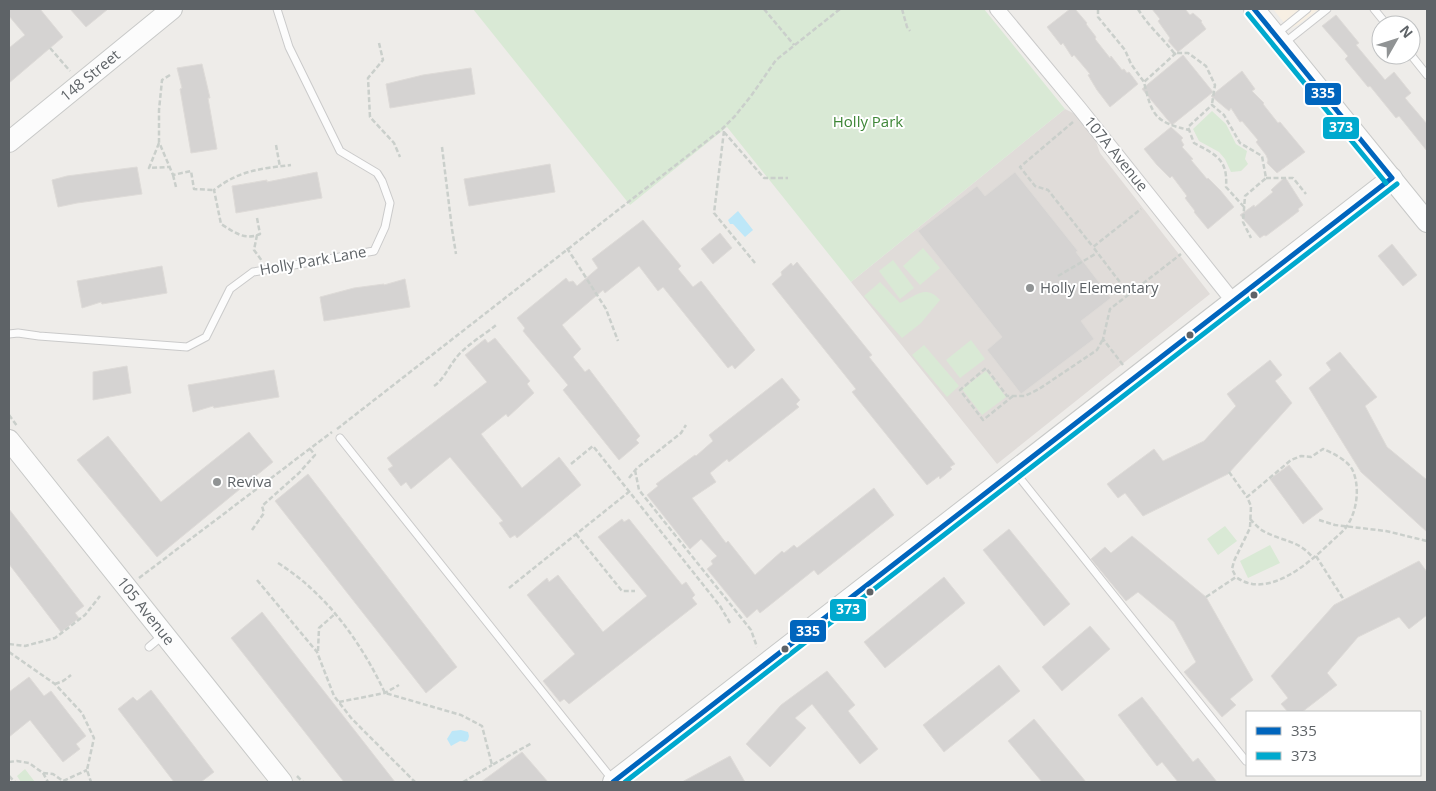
<svg xmlns="http://www.w3.org/2000/svg" width="1436" height="791" viewBox="0 0 1436 791" font-family="'Open Sans',sans-serif">
<style>
.commercial{fill:#f7efe3}
.education{fill:#e0dcd9}
.green{fill:#d9e9d5}
.water{fill:#bde7f8}
.building{fill:#d5d3d2;stroke:#dedbd8}
.lines{fill:none;stroke-linecap:round;stroke-linejoin:round}
.lane-casing{stroke:#cacaca;stroke-width:9}
.street-casing{stroke:#cacaca;stroke-width:16}
.secondary-casing{stroke:#c8c9c8;stroke-width:22}
.path{stroke:#cacfcb;stroke-width:2.5;stroke-dasharray:5 2.5;stroke-linecap:butt}
.lane{stroke:#fcfcfc;stroke-width:7}
.street{stroke:#fcfcfc;stroke-width:14}
.secondary{stroke:#fcfcfc;stroke-width:20}
.bus-1-casing{stroke:#fff;stroke-width:9}
.bus-2-casing{stroke:#fff;stroke-width:9}
.bus-1{stroke:#0065bd;stroke-width:5}
.bus-2{stroke:#00a9ce;stroke-width:5}
.poi-dot{fill:#909394;stroke:#fff;stroke-width:2}
.bus-dot{fill:#5e6367;stroke:#fff;stroke-width:2}
.labels{text-anchor:middle;stroke-width:4;stroke-linejoin:round;paint-order:stroke}
.street-label{font-size:15px;fill:#5e6367;stroke:#fff}
.park-label{font-size:15px;fill:#3d8636;stroke:#fff}
.poi-label{font-size:15px;fill:#5e6367;stroke:#fff;text-anchor:start}
.line-badge{stroke:#fff;stroke-width:2}
.badge-label{font-size:14px;text-anchor:middle;font-weight:bold;fill:#fff}
</style>
<rect width="100%" height="100%" fill="#eeece9"/>
<path class="commercial" d="M1273,9h46l-21,16 -9,4z"/>
<path class="education" d="M1065,109l10,5 20,25 5,14 110,141 -213,170 -146,-182z"/>
<path class="green" d="M473,9h511l81,100 -214,173 -124,-155 -97,78z
M1212,111l14,13 10,20 11,7 -2,8 3,5 -7,7 -10,1 -6,-13 -6,-7 -20,-11 -6,-12z
M923,248l17,20 -20,17 -17,-19z
M893,260l21,28 -14,11 -21,-28z
M880,282l20,21c17,-7 25,-19 40,-3l-19,23 -19,15 -38,-42z
M971,340l14,19 -25,19 -14,-18z
M924,345l35,41 -12,11 -35,-42z
M986,371l20,26 -24,18 -20,-26z
M1225,526l12,15 -19,14 -11,-16z
M1270,545l10,18 -32,15 -8,-17z
M25,769l10,13h-14l-4,-6z"/>
<path class="water" d="M738,211l15,19 -8,7 -12,-13h-3l-2,-4z
M461,730l7,2 1,4 -1,4 -3,2 -5,-1 -9,5 -4,-7 5,-8z"/>
<path class="building" d="M9,9h31l23,28 -54,46v-35l16,-13 -16,-19z
M70,9h38l-22,18z
M1070,9h5l12,14 -1,1 10,13 -1,2 15,19 1,-2 11,14 2,-1 3,4 2,-1 9,12 -28,23 -13,-17 -9,-15 2,-1 -16,-19 -2,2 -9,-14 -2,2 -14,-18z
M1152,9h33l5,6 3,-2 9,8 -1,1 5,7 -28,23 -10,-11 2,-3 -12,-17 2,-2z
M1336,15l23,28 -3,2 29,35 9,-8 17,21 -6,5 22,26v27l-28,-35 -3,2 -26,-32 -2,1 -23,-28 3,-3 -26,-30z
M1183,55l30,37 -41,33 -30,-36z
M202,64l8,34h-2l9,51 -26,4 -11,-64 2,-1 -5,-20z
M471,68l4,26 -85,14 -4,-24 37,-9z
M1242,71l13,18 -3,2 12,12 -1,1 15,19 2,-1 25,30 -28,21 -10,-10 1,-3 -2,-5 -10,-13 2,-2 -16,-19 -2,1 -9,-14 -2,3 -18,-15z
M1171,127l12,11 -2,2 3,5 -2,2 11,12 -2,1 16,19 1,-1 12,12 14,17 -26,22 -14,-17 1,-1 -10,-13 2,-2 -15,-20 -2,2 -13,-13 -13,-16z
M550,164l5,28 -86,14 -5,-27z
M137,167l5,27 -65,9 -19,4 -6,-27 15,-4z
M317,172l5,26 -86,15 -4,-27 35,-6v2z
M1015,172l63,79 -2,1 35,46 -30,23 13,18 -73,55 -34,-44 15,-13 -84,-106 59,-45 8,10z
M1285,177l18,28 -5,4 1,2 -13,10 -20,15 -2,-1 -4,3 -20,-23 14,-10 1,2 18,-15 -2,-2z
M643,220l38,46 -3,3 15,18 8,-6 54,69 -20,19 -3,-4 -4,3 -65,-81 -5,4 -19,-25 -34,27 -2,-3 -41,35 19,24 -8,8 12,15 4,-3 51,67 -4,4 3,3 -20,17 -56,-70 5,-5 -45,-54 2,-3 -8,-10 49,-40 3,4 4,-1 4,5 21,-18 -6,-9z
M720,233l12,15 -19,16 -12,-15z
M1392,244l25,31 -14,11 -25,-30z
M797,262l75,93 -3,2 86,107 -5,3 2,2 -12,10 -1,-3 -12,9 -75,-93 4,-3 -84,-105 10,-9 -1,-3 10,-9 2,3z
M162,266l5,27 -65,11 -1,-2 -19,6 -5,-27z
M405,279l5,28 -86,14 -4,-24 34,-9 30,-4v1z
M495,338l35,43 -3,3 7,9 -26,24 -2,-3 -25,20 41,54 37,-31 22,28 -64,53 -2,-3 -5,3 -11,-15 4,-2 -53,-64 -39,32 -5,-7 -5,4 -13,-17 5,-3 -6,-8 100,-76 -22,-27 20,-16 3,4z
M1340,352l37,45 -12,9 22,41 40,33v52l-66,-60 -52,-84 22,-18 -5,-7z
M1270,360l12,15 -7,6 17,22 -64,71 -85,42 -18,-23 -7,5 -11,-14 47,-35 9,12 41,-20 32,-35 -9,-12z
M127,366l4,27 -38,7v-28z
M274,370l5,27 -65,11 -1,-2 -20,6 -5,-27z
M782,378l18,22 -4,4 3,3 -70,55 -2,-3 -17,14 6,9 -24,16 34,45 2,-2 27,34 27,-24 2,2 10,-8 3,3 77,-60 20,27 -76,60 -4,-5 -54,43 -3,-4 -10,9 -40,-49 6,-5 -2,-3 6,-5 -16,-17 -11,10 -43,-54 11,-9 -2,-2 39,-29 1,1 17,-15 -4,-6z
M249,432l24,30 -116,95 -80,-97 31,-24 53,66z
M1289,465l34,44 -20,15 -33,-45z
M308,474l149,193 -31,26 -151,-192z
M9,509l75,97 -9,7 4,5 -18,14 -52,-68z
M622,519l2,3 5,-3 53,66 4,-3 9,13 -3,3 5,6 -128,100 -5,-5 -4,3 -17,-21 32,-27 -48,-59 20,-17 2,4 9,-7 45,57 44,-36 -49,-59z
M1009,529l61,75 -26,22 -61,-76z
M1132,536l74,61 47,83 -23,19 6,6 -14,12 -38,-45 12,-10 -22,-40 -36,-30 -12,9 -35,-42 14,-12 6,6z
M1419,561l8,11v43l-18,14 -10,-12 -41,20 -31,36 10,12 -35,27h-14l-7,-8 7,-6 -17,-22 63,-71z
M944,577l21,26 -80,65 -21,-26z
M262,612l133,170h-51l-113,-144z
M1090,626l20,23 -48,42 -20,-24z
M999,665l21,26 -76,61 -21,-27z
M827,671l28,34 -7,6 30,38 -18,15 -48,-60 -17,14 11,10 -36,39 -24,-23 35,-39z
M29,677l15,19 7,-5 35,45 -10,8 4,5 -17,13 -33,-42 -21,17v-45z
M151,690l63,82 -13,10h-27l-56,-73 15,-12 4,4z
M1142,697l51,65 5,-4 19,24h-39l-16,-20 -5,4 -39,-51z
M1034,719l52,63h-44l-34,-41z
M522,752l26,30h-67z
M730,756l15,26h-63z"/>
<g class="lines">
<defs>
<path id="lane" d="M1374,9l13,16
M1275,35l32,-26
M1283,44l44,-35
M1411,55l16,20
M9,334l9,-1 21,3 148,11 19,-10 24,-48 23,-17 121,-21 11,-24 5,-24 -8,-22 -5,-8 -37,-22 -51,-104 -12,-38
M340,438l272,341
M1015,472l231,289
M149,647l13,-11"/>
<path id="street" d="M997,9l83,100 153,192"/>
<g id="secondary">
<path d="M1254,9l173,213"/>
<path id="s1" d="M9,142l163,-133"/>
<path id="s2" d="M9,440l273,342"/>
<path d="M613,782l779,-604"/>
</g>
</defs>
<use href="#lane" class="lane-casing"/>
<use href="#street" class="street-casing"/>
<use href="#secondary" class="secondary-casing"/>
<path class="path" d="M764,9l30,36
M902,9l5,18 3,4
M1098,9v8l27,33 6,14 13,18
M1138,9c10,17 24,28 36,44h14l18,13 9,19 -3,19
M379,43l4,17 -15,18 2,39 24,26 6,14
M50,48l20,23
M1176,53l-32,29c8,34 11,40 45,48
M170,75l-8,5 -3,30v32l14,33 18,-4 3,18 20,1
M1073,122l-53,45 15,19 13,4 45,57
M724,131l-10,82 41,50
M724,132l40,46h24
M159,143l-10,25 20,-1
M276,145l4,22
M442,147l10,82 4,25
M173,175l3,12
M1266,178h27l13,16
M1244,207l-18,-20c2,-28 -10,-32 -32,-44l-6,-16 24,-22 12,10 16,28 22,13 4,22 -21,18 -2,26 8,16
M257,218l3,16c-15,7 -26,-2 -39,-10l-7,-34c26,-20 45,-21 77,-25
M257,235l-3,15 8,11
M567,248l39,61 12,32
M1058,276l39,-23
M1129,294l-36,-47 48,-38
M1123,365l-20,-26 7,-30 71,-55
M434,386c10,-7 14,-18 22,-28 9,-12 28,-23 40,-33
M1013,396l-30,24 -23,-30 26,-22 21,28h18l14,-7 58,-39 6,-11
M9,415l8,11
M337,429l385,-300 13,-13 16,-20 25,-36 64,-51
M571,464l22,-18 127,160 10,17
M635,470l4,20 112,140 6,17
M1229,472l18,25
M629,478l8,-10 44,-35 5,-8
M1250,519c5,5 9,10 15,13 19,10 34,8 48,26
M1319,520l16,5 51,6 41,10
M252,530l12,-17 -2,-7 37,-33 16,-18 -5,-6
M576,534l46,57h13
M1316,556l28,44
M278,563c48,30 83,79 107,130l76,22 21,11 10,39 40,-22
M139,578l193,-146
M257,580l60,72 17,44 18,23 63,63
M509,588l121,-97
M1206,597l30,-20c31,23 72,-13 95,-35 5,-5 12,-10 16,-16 10,-15 13,-38 6,-55 -4,-10 -20,-18 -30,-22l-12,8 -10,-1 -10,4 -44,37 4,9 -1,22 -16,33 -2,8 4,8
M9,644l16,2 30,-8 30,-23 15,-19
M318,651l1,-23 17,-15
M9,652l46,32 27,29 12,25 -7,32 4,12
M55,684l8,-3 8,-6
M339,702l46,-9 14,-8
M9,762l8,-1 12,2 14,10 10,1 10,7 24,-11
M43,773l5,9
M9,776l6,6
M297,776l6,6
M463,782l29,-17"/>
<use href="#lane" class="lane"/>
<use href="#street" class="street"/>
<use href="#secondary" class="secondary"/>
<defs>
<path id="bus-1" d="M1254,9l138,169
M613,782l779,-604"/>
<path id="bus-2" d="M1248,14l138,169
M625,782l772,-598"/>
</defs>
<use href="#bus-1" class="bus-1-casing"/>
<use href="#bus-2" class="bus-2-casing"/>
<use href="#bus-1" class="bus-1"/>
<use href="#bus-2" class="bus-2"/>
</g>
<g class="poi-dot">
<circle cx="1030" cy="288" r="5"/>
<circle cx="217" cy="482" r="5"/>
</g>
<g class="bus-dot">
<circle cx="1254" cy="295" r="4.5"/>
<circle cx="1190" cy="335" r="4.5"/>
<circle cx="870" cy="592" r="4.5"/>
<circle cx="785" cy="649" r="4.5"/>
</g>
<g class="labels">
<g class="street-label">
<text dy="5" stroke="none"><textPath href="#s1" startOffset="105">148 Street</textPath></text>
<text transform="translate(1116 154) rotate(51)" y="5">107A Avenue</text>
<text transform="translate(313 261) rotate(-10)" y="5">Holly Park Lane</text>
<text dy="5" stroke="none"><textPath href="#s2" startOffset="219">105 Avenue</textPath></text>
</g>
<g class="park-label">
<text x="868" y="127">Holly Park</text>
</g>
<g class="poi-label">
<text x="1040" y="293">Holly Elementary</text>
<text x="227" y="487">Reviva</text>
</g>
</g>
<g class="line-badge">
<rect x="1304" y="82" width="38" height="24" rx="5" fill="#0065bd"/>
<rect x="1322" y="116" width="38" height="24" rx="5" fill="#00a9ce"/>
<rect x="829" y="598" width="38" height="24" rx="5" fill="#00a9ce"/>
<rect x="789" y="619" width="38" height="24" rx="5" fill="#0065bd"/>
</g>
<g class="badge-label">
<text x="1323" y="98">335</text>
<text x="1341" y="132">373</text>
<text x="848" y="614">373</text>
<text x="808" y="636">335</text>
</g>
<rect width="1436" height="791" fill="none" stroke="#5e6367" stroke-width="20"/>
<rect x="1246" y="711" width="175" height="65" fill="#ffffff" stroke="#bfc1c2"/>
<rect x="1256" y="727" width="25" height="8" fill="#0065bd" stroke="#bfc1c2"/>
<text x="1291" y="736" font-size="15" fill="#5e6367">335</text>
<rect x="1256" y="752" width="25" height="8" fill="#00a9ce" stroke="#bfc1c2"/>
<text x="1291" y="761" font-size="15" fill="#5e6367">373</text>
<g transform="translate(1396 40) rotate(51)"><circle r="24" fill="#ffffff" stroke="#bfc1c2"/>
<path d="M0-4L9 19L0 12L-9 19Z" fill="#909394"/>
<text y="-8" font-size="14" font-weight="bold" text-anchor="middle" fill="#5e6367">N</text>
</g>
</svg>
